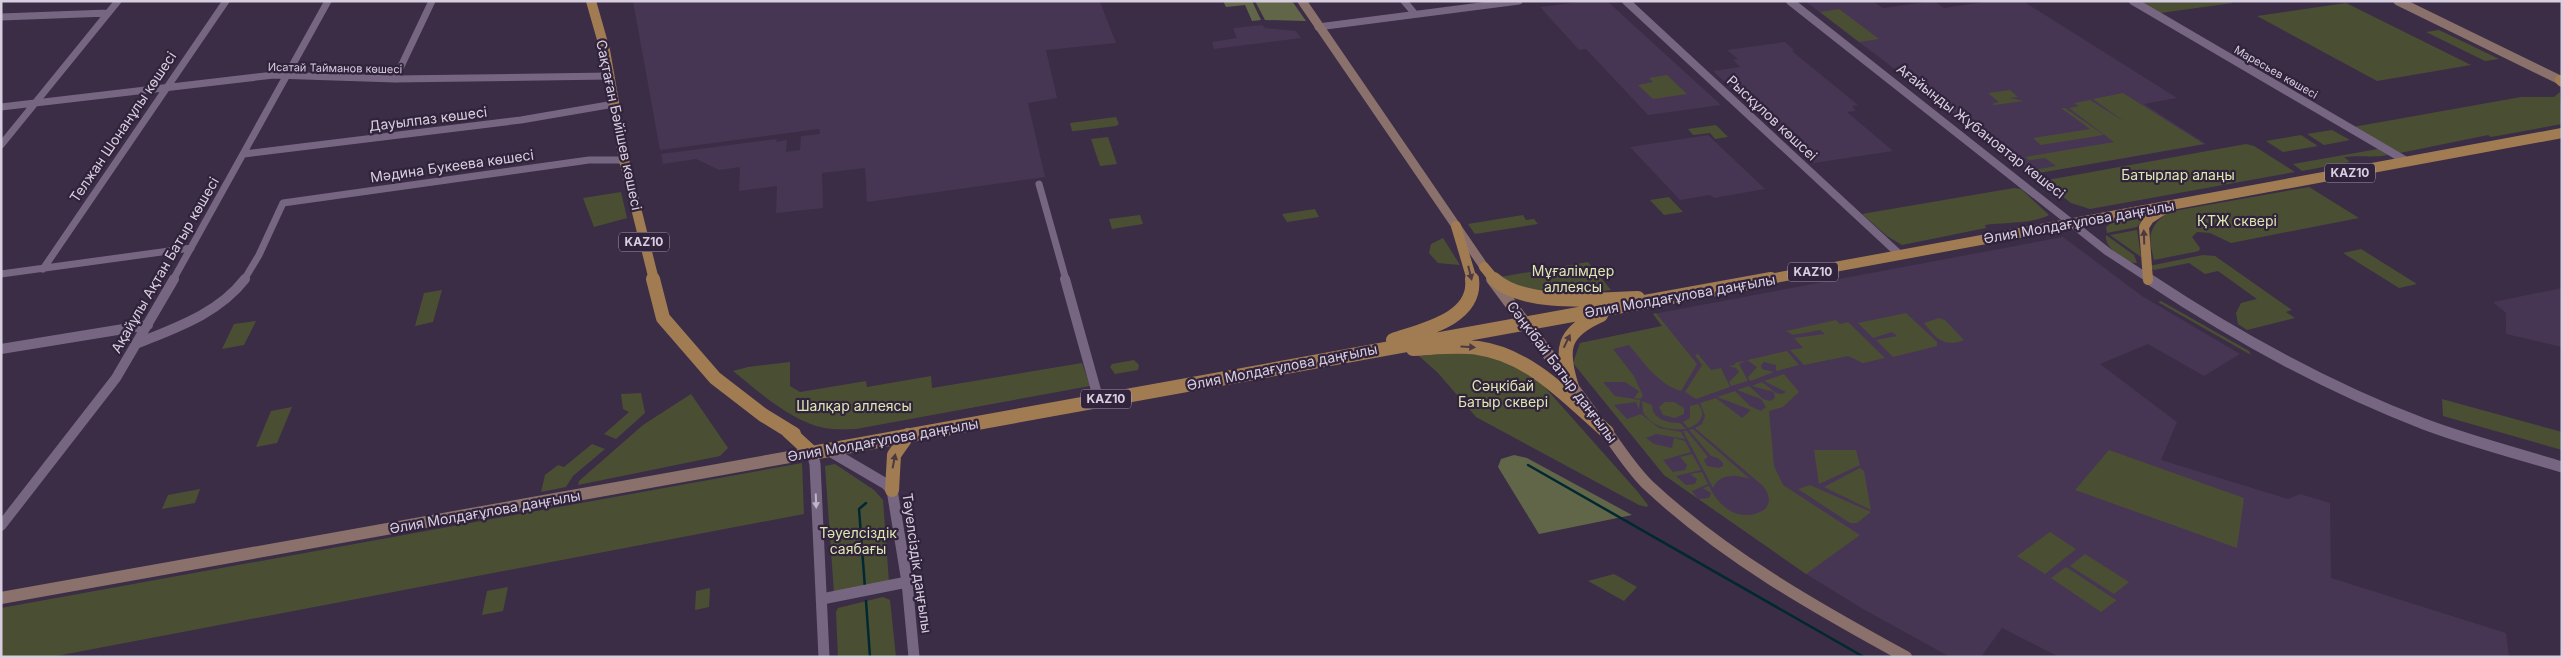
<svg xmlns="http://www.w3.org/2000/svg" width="2563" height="658" viewBox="0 0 2563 658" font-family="Inter,sans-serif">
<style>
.built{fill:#473554}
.green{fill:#4a4f34}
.forest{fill:#616649}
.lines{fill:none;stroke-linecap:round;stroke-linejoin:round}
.stream{stroke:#012831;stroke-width:2.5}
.minor-far1{stroke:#766682;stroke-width:7}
.minor{stroke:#766682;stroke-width:10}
.tertiary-far1{stroke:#766682;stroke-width:8}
.tertiary{stroke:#766682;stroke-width:11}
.secondary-far1{stroke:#8b716b;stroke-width:9}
.secondary{stroke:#8b716b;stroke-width:12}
.primary-far1{stroke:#a17c53;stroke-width:10}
.primary{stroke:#a17c53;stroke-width:14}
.oneway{fill:#4d3942}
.oneway2{fill:#bfb5c8}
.labels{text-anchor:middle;stroke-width:4.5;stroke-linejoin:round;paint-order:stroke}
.far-street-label{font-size:11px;fill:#d7cfdf;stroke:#31233c}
.shield{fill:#31233c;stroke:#a59bae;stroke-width:1}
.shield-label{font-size:12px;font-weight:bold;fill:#d7cfdf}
.street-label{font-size:14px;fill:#d7cfdf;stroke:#31233c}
.park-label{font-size:14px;fill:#dde8af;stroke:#31233c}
</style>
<rect width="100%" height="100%" fill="#3b2d46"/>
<path class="built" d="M633,1h473l-6,1 16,41 -70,7 11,48 -29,5 17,74 -178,25 -2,-34 -43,5 1,35 -47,5 1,-27 -38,5 1,-24 -21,3 -23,-11 -33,5 -2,-10 115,-15 1,3 10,-2 -1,12 14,-2 1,-14 19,-2 -1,-5 -159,21z
M1588,1h19l114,104 -73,10 -62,-66 -7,1 -39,-43z
M1805,1l69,1 9,6 51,-7 10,7 46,-7h33l154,97 -33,6 62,40 -173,30z
M1262,25l3,3 31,3 5,7 -87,11 -2,-7 25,-4 -4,-10z
M1785,42l9,8 -2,1 66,54 -6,1 4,5 -9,1 46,39 -79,12 -101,-92 27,-4 -7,-7 5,-1 -11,-9z
M1708,135l57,54 -51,9 -4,-3 -30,5 -50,-53z
M2063,237l79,59 98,58 -36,22 -56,-32 -48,20 77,58 -16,38 127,39 12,-5 30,9 1,75 175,55 3,24h-450l-57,-29 -21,29h-31l-87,-48 -57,-35 -142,-99 -91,-112 7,-20 82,-17 -9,-12z
M2562,288v59l-56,-13v-21l-13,-11z"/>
<path class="green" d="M2140,1h89l4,2 -73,10z
M2346,3l125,62 -94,16 -120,-65z
M1839,9l40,30 -20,3 -39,-30z
M2439,30l60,29 -14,2 -59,-29z
M1667,75l20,19 -34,5 -15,-14 15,-3 -4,-4z
M2010,90l8,7 -8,1 14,3 -30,4 -2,-1 7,-2 -11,-9z
M2560,92l2,32 -71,13 -3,-2 -88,18 -47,-26 168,-30h33z
M2123,93l81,51 -171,30 -5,-3 28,-5 -11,-8 -16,2 -4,-3 89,-15 -45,-34 10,-2 -5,-3 16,-3 35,22 -32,-23z
M2061,108h4l39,27 -63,10 -8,-7 57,-9z
M1116,117l3,7 -3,2 -41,5h-3l-2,-8z
M1716,125l12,12 -13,2 -5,-6 -17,2 -5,-6z
M2332,130l18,10 -26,5 -17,-11z
M2301,135l17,11 -35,6 -17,-11z
M1108,137l9,27 -17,2 -9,-27z
M2246,144l8,2 41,26 -205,37 -19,-6 -29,-22z
M2378,149l10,6c-16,3 -28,0 -44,2l6,5 -48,9 -9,-7z
M2309,187l50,31 -128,25 -21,-10 -13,-1 -5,5 8,11 -1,3 -45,9c-6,-24 -6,-32 14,-48z
M2014,188l7,1 28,26c-15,9 -46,7 -64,10l1,3 -84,17 -15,-9 -25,-22z
M621,192l6,26 -33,9 -11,-29z
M1669,197l14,15 -19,3 -14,-15z
M1315,209l4,8 -32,5 -5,-8z
M1140,215l3,9 -31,5 -3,-10z
M1523,215l3,5 8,-1 4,5 -63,10 -7,-10z
M2144,218l-7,9 -30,6 -1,-6 5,-4z
M2137,230l4,27 -31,-22z
M2106,235l28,20 3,8c-12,1 -33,-16 -31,-28z
M1443,238l17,27 -22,-2 -9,-10 2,-9z
M2361,249l56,35 -18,4 -56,-35z
M2203,255l12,1 77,54 -6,2 9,6 -48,12 -9,-6 -2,-11 5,-10 16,-4 -39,-28 -13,3 -16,-11 -35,7 -5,-4z
M1588,262l23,28 -46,5 -42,-5 -23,-13z
M442,290l-9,32 -18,4 9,-33z
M2161,301l88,50 2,4 -93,-53z
M1656,313l41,51 -16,27c-23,-7 -37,-28 -52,-46l-16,4 21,27 9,20 -3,3 -6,-1 5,-7 -14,-9h-22l12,14 25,4 -1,10 -3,-8 -22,3 13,14 14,-5 18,14 22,4 4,7 -29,-5 -10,4 8,6 18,4 2,-10 11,3 6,11 -28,8 10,12 12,-2 2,-5 -7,-8 12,-3 9,16 -25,6 10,9 9,-1 2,-5 -7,-5 12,-2 6,12 -16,7 6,8 11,-1 2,-5 -8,-5 6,-2c10,21 30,38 55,24 8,-8 5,-16 -1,-24l-68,-58 7,-4 3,-8 -5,-13 16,-5 26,20 9,-8 -34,-13 18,-6 15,15 11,5 5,-4 -5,-8 -24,-9 12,-4 14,13 7,2 5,-3 -1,-6 -22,-6 10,-4 14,11 6,1 4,-2 -22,-11 20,-7 15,18 -16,15 -14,4 5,55 9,19 77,50 -54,39 -142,-99 -91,-112 7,-20 82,-17 -9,-12z
M1906,313l31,29v4l-44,11 -17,-17 21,-4 -5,-4 -19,6 -15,-15z
M1939,318l6,2 19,20c-21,8 -28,-2 -40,-17z
M1836,320l4,4 8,-2 37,36 -22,5 -15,-7 -44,9 -14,-15 13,-2 -9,-10 31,-4 -5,-4 -27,5 -7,-4z
M256,321l-12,24 -22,4 12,-25z
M1787,351l12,14 -23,6v-6l-12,-3 -3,3 1,4 12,3 -24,9 -2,-4 9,-10 -10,-7 -8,4 9,17 -17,5 -2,-4 10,-10 -3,-4 -8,-2 7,-1v-2z
M1461,352l43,7 38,25 95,107 11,14 -1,2 -8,-2 -163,-88 -38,-44 -19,-17z
M1698,354l13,16 10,-2 9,19 -34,12 -11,-7 17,-27 -7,-10z
M1134,360l5,5 -1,5 -23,4 -5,-7 2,-3z
M790,362v24l10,6 66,-11 1,6 64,-11 1,12 150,-25 8,23 -234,43c-11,0 -21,1 -31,-1 -33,-6 -67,-37 -92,-57l15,-4z
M641,393l4,20 -29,26 -12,-5 25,-22 -6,-3 -2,-15z
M691,394l37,54 -8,8 -142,29 1,-4 64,-56z
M2442,399l120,33v18l-119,-34z
M1642,401l10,4c0,14 16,18 28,18l6,6c-17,2 -34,-2 -43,-17z
M1665,402h9l10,6v6l-9,4 -12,-3 -4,-8z
M1698,404c9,11 2,20 -10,24l-5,-6 7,-4v-12z
M292,407l-15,36 -21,4 15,-36z
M1693,429l57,50c-13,-5 -31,-6 -37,9l-30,-57h4l21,26 -4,3 3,6 12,2 4,-2v-3l-5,-5 -7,-2 -22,-26z
M592,444l13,5 -32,27 -7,11 -25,5 4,-17 13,-10 6,2z
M1814,450h42l4,15 -41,19z
M2109,450l135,48 -7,50 -162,-58z
M802,463l2,51 -753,143h-50v-49z
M835,464l39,26 9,10 6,82 -55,11 -9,-127z
M1860,468l4,3 7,39 -47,-23z
M1810,485l61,27 -14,11h-7l-52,-34z
M200,489l-5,14 -33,6 6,-14z
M2050,532l26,17 -31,25 -28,-18z
M2085,554l44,28 -15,12 -44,-28z
M2066,567l50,33h1l-16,12 -50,-34z
M1614,574l23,13 -13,14 -36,-20z
M508,587l-5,24 -21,4 5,-24z
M710,588l-1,19 -14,3 1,-19z
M883,597l7,3 6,57h-58l-2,-45 2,-4z"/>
<path class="forest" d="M1223,1h29l9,19 -9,1 -7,-16 -19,2z
M1255,1h37l14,20 -41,-1z
M1514,455l13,3 105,57 -93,19 -41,-67 3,-8z"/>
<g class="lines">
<path class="stream" d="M1528,465l336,192
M865,588l-6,-79 7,-6
M866,601l4,56"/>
<path class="minor-far1" d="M1404,1l11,13
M1,17l107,-4
M1318,27l201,-26
M395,79l37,-78
M1,107l273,-32 121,4 215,-3
M1,145l117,-144
M244,154l277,-34 93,-16
M1039,184l27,96
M43,269l183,-268
M1,274l190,-26
M173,280l155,-279
M244,280l15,-25 24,-52 306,-43h35"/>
<path class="minor" d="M1065,279l34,122
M136,344c39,-16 82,-30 109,-65
M1,349l147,-24
M1,526l115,-148 58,-99"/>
<path class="tertiary-far1" d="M1626,1l274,254
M1790,1l318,251 43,28
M2133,1l275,161"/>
<path class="tertiary" d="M2149,279c86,57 178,108 275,145 45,17 92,29 138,43
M828,450l58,34 6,6 15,92 7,75
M812,453l3,11 9,193
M822,599l85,-17"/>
<path class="secondary-far1" d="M1302,1l191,279
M2398,1l164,80"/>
<path class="secondary" d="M1492,279l100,134
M1602,426c15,19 29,43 47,60 75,70 167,122 257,171
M1,598l811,-145"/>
<path class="primary-far1" d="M591,1l14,49 19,110 30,120
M2560,80l2,2
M1456,226l16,54
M1484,267l11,13
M1764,280l798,-147
M2148,280l-4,-53 5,-8 14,-9"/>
<path class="primary" d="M653,279l10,39 52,60 48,37 31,19
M1494,279c30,28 105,20 144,19
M1393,340c29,-10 84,-21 79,-61
M1413,349c22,-1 43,-4 65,-1 52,7 91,51 129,84
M1572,387c-12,-38 -10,-55 29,-72
M788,431l24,22 959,-174
M892,490l2,-35 14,-20"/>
</g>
<defs><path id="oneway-solid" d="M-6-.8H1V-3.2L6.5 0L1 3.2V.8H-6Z" transform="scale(1.25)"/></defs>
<g class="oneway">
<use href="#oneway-solid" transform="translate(2144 237) rotate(-92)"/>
<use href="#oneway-solid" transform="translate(1470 273) rotate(76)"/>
<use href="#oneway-solid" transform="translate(1567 341) rotate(-64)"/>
<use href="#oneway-solid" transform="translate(1468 347) rotate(3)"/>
<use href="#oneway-solid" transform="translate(894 461) rotate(-79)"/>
</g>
<use class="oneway2" href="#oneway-solid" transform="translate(816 501) rotate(88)"/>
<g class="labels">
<g class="far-street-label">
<text transform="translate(335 68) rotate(1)" y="4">Исатай Тайманов көшесі</text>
<text transform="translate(2276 72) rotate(30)" y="4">Маресьев көшесі</text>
</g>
<g class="shield">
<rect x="2325" y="163.5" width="50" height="19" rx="4"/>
<rect x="619" y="232.5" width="50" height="19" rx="4"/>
<rect x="1788" y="262.5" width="50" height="19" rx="4"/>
<rect x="1081" y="389.5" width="50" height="19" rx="4"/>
</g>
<g class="shield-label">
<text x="2350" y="177">KAZ10</text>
<text x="644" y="246">KAZ10</text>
<text x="1813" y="276">KAZ10</text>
<text x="1106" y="403">KAZ10</text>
</g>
<g class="street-label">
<text transform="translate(1772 118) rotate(43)" y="5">Рысқұлов көшсеі</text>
<text transform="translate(428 119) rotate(-7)" y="5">Дауылпаз көшесі</text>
<text transform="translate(619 125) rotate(78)" y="5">Сақтаған Бәйішев көшесі</text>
<text transform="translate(123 127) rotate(-56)" y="5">Телжан Шонанұлы көшесі</text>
<text transform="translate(1981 131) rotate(38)" y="5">Ағайынды Жұбановтар көшесі</text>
<text transform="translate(452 166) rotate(-8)" y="5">Мәдина Букеева көшесі</text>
<text transform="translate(2079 222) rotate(-10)" y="5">Әлия Молдағұлова даңғылы</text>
<text transform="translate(165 265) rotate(-60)" y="5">Ақайұлы Ақтан Батыр көшесі</text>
<text transform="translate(1680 296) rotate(-10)" y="5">Әлия Молдағұлова даңғылы</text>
<text transform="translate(1282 367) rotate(-11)" y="5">Әлия Молдағұлова даңғылы</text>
<text transform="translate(1562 372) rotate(53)" y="5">Сәңкібай Батыр даңғылы</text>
<text transform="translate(883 440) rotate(-10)" y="5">Әлия Молдағұлова даңғылы</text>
<text transform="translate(485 512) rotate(-10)" y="5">Әлия Молдағұлова даңғылы</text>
<text transform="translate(917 563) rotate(82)" y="5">Тәуелсіздік даңғылы</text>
</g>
<g class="park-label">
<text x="2178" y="180">Батырлар алаңы</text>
<text x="2237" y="226">ҚТЖ сквері</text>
<text x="1573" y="276">Мұғалімдер<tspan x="1573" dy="16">аллеясы</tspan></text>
<text x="1503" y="391">Сәңкібай<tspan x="1503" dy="16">Батыр сквері</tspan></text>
<text x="854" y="411">Шалқар аллеясы</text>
<text x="858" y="538">Тәуелсіздік<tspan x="858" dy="16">саябағы</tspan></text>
</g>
</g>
<rect width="2563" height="658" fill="none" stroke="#d7cfdf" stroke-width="5"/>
</svg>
